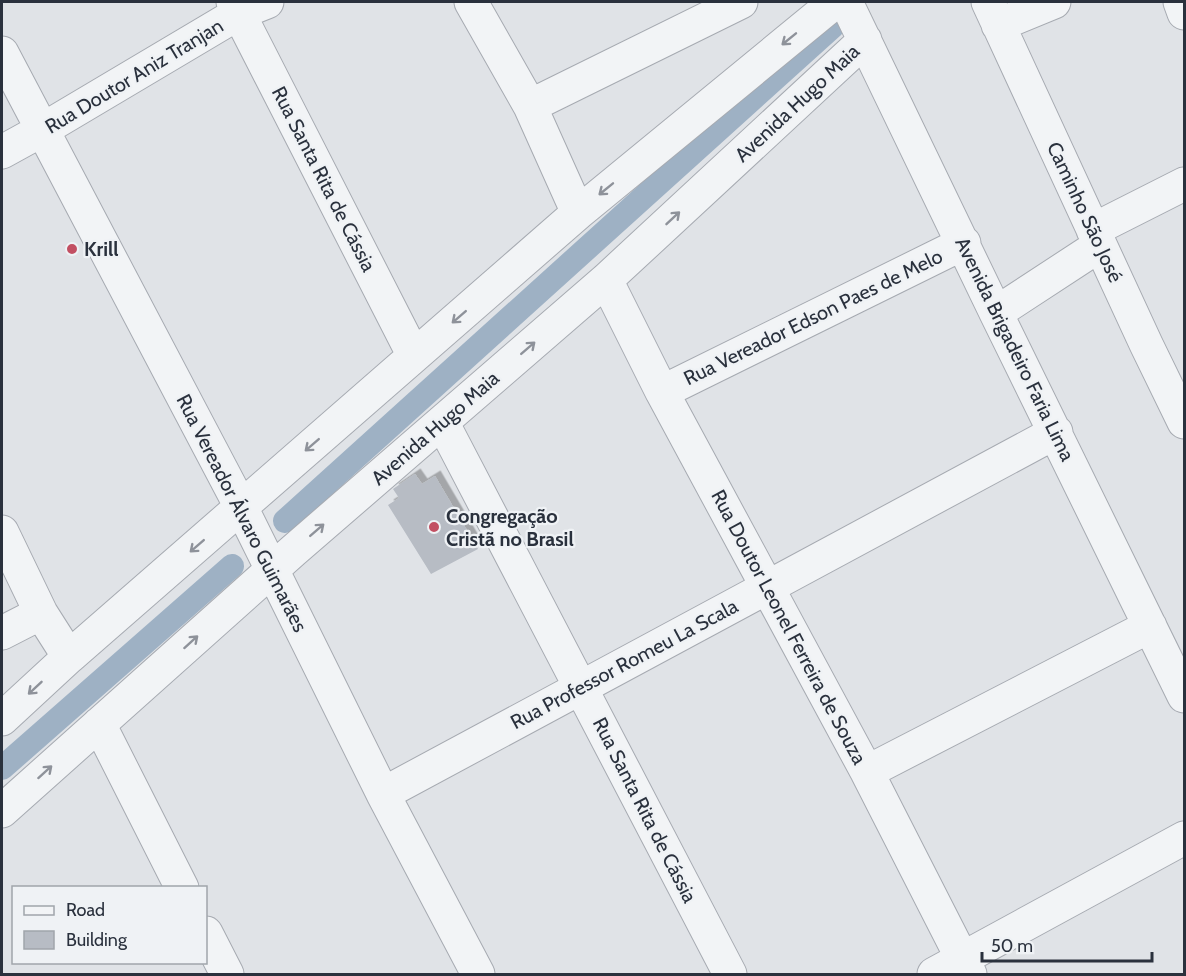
<svg xmlns="http://www.w3.org/2000/svg" width="1186" height="976" viewBox="0 0 1186 976" font-family="Cabin,sans-serif">
<style>
.lines{fill:none;stroke-linecap:round;stroke-linejoin:round}
.canal{stroke:#9eb1c4;stroke-width:24}
.building{fill:#b7bcc4;filter:url(#shadow)}
.minor-casing{stroke:#a6aab1;stroke-width:35}
.minor{stroke:#f2f4f6;stroke-width:33}
.oneway{stroke:#8e929a}
.poi-dot{fill:#c24f62;stroke:#eff2f5;stroke-width:2}
.labels{text-anchor:middle;stroke-width:4.5;stroke-linejoin:round;paint-order:stroke}
.street-label{font-size:20px;fill:#2a313d;stroke:#eff2f5}
.poi-label{font-size:20px;font-weight:bold;fill:#2a313d;stroke:#eff2f5;text-anchor:start}
</style>
<defs>
<filter id="shadow"><feDropShadow dx="5.5" dy="-5.5" stdDeviation="0" flood-color="#0004"/></filter>
</defs>
<rect width="100%" height="100%" fill="#e0e3e7"/>
<g class="lines">
<path class="canal" d="M285,521l548,-495
M2,768l230,-202"/>
</g>
<path class="building" d="M415,474l7,10 13,-8 43,73 -47,25 -43,-69 11,-7 -6,-9z"/>
<g class="lines">
<defs>
<path id="minor" d="M233,2l181,354
M471,2l59,104 48,107
M846,2l150,311 188,383
M988,2l158,342 38,78
M1180,2l4,11
M998,25l56,-23
M2,53l239,454 142,287 95,180
M530,106l211,-104
M2,152l40,-22 197,-117 28,-11
M1093,230l91,-46
M606,280l56,112 205,380 103,202
M996,313l104,-68
M662,392l302,-149
M442,422l288,552
M2,532l39,81 28,44
M2,633l39,-20
M2,719l67,-62 509,-444 257,-211
M99,724l83,164
M867,772l283,-146
M383,794l673,-362
M2,811l291,-260 313,-271 259,-240
M206,933l21,41
M934,974l250,-136"/>
</defs>
<use href="#minor" class="minor-casing"/>
<use href="#minor" class="minor"/>
</g>
<defs><path id="oneway-shaft" d="M-6 0H5M1.5-3L5.5 0L1.5 3" fill="none" stroke-width="1.6" stroke-linecap="round" stroke-linejoin="round" transform="scale(1.5)"/></defs>
<g class="oneway">
<use href="#oneway-shaft" transform="translate(789 39) rotate(141)"/>
<use href="#oneway-shaft" transform="translate(606 189) rotate(141)"/>
<use href="#oneway-shaft" transform="translate(673 218) rotate(-43)"/>
<use href="#oneway-shaft" transform="translate(459 317) rotate(139)"/>
<use href="#oneway-shaft" transform="translate(528 348) rotate(-41)"/>
<use href="#oneway-shaft" transform="translate(312 445) rotate(139)"/>
<use href="#oneway-shaft" transform="translate(317 530) rotate(-41)"/>
<use href="#oneway-shaft" transform="translate(197 546) rotate(139)"/>
<use href="#oneway-shaft" transform="translate(191 642) rotate(-42)"/>
<use href="#oneway-shaft" transform="translate(35 688) rotate(137)"/>
<use href="#oneway-shaft" transform="translate(45 772) rotate(-42)"/>
</g>
<g class="poi-dot">
<circle cx="72" cy="249" r="6"/>
<circle cx="434" cy="527" r="6"/>
</g>
<g class="labels">
<g class="street-label">
<text transform="translate(134 76) rotate(-31)" y="7">Rua Doutor Aniz Tranjan</text>
<text transform="translate(797 103) rotate(-43)" y="7">Avenida Hugo Maia</text>
<text transform="translate(324 179) rotate(63)" y="7">Rua Santa Rita de Cássia</text>
<text transform="translate(1085 212) rotate(65)" y="7">Caminho São José</text>
<text transform="translate(813 317) rotate(-26)" y="7">Rua Vereador Edson Paes de Melo</text>
<text transform="translate(1015 349) rotate(64)" y="7">Avenida Brigadeiro Faria Lima</text>
<text transform="translate(435 428) rotate(-41)" y="7">Avenida Hugo Maia</text>
<text transform="translate(242 513) rotate(63)" y="7">Rua Vereador Álvaro Guimarães</text>
<text transform="translate(789 627) rotate(62)" y="7">Rua Doutor Leonel Ferreira de Souza</text>
<text transform="translate(624 664) rotate(-28)" y="7">Rua Professor Romeu La Scala</text>
<text transform="translate(645 810) rotate(63)" y="7">Rua Santa Rita de Cássia</text>
</g>
<g class="poi-label">
<text x="84" y="256">Krill</text>
<text x="446" y="523">Congregação<tspan x="446" dy="23">Cristã no Brasil</tspan></text>
</g>
</g>
<rect width="1186" height="976" fill="none" stroke="#2a313d" stroke-width="6"/>
<rect x="12" y="886" width="195" height="78" fill="#eff2f5" stroke="#a0a5ab" stroke-width="1.5"/>
<rect x="24" y="906" width="30" height="9" fill="#f2f4f6" stroke="#a0a5ab" stroke-width="1.5"/>
<text x="66" y="916" font-size="18" fill="#2a313d">Road</text>
<rect x="24" y="931" width="30" height="18" fill="#b7bcc4" stroke="#a0a5ab" stroke-width="1.5"/>
<text x="66" y="946" font-size="18" fill="#2a313d">Building</text>
<path d="M982 952v9h170v-9" fill="none" stroke="#2a313d" stroke-width="3"/>
<text x="991" y="952" font-size="18" fill="#2a313d" stroke="#eff2f5" stroke-width="4.5" paint-order="stroke">50 m</text>
</svg>
